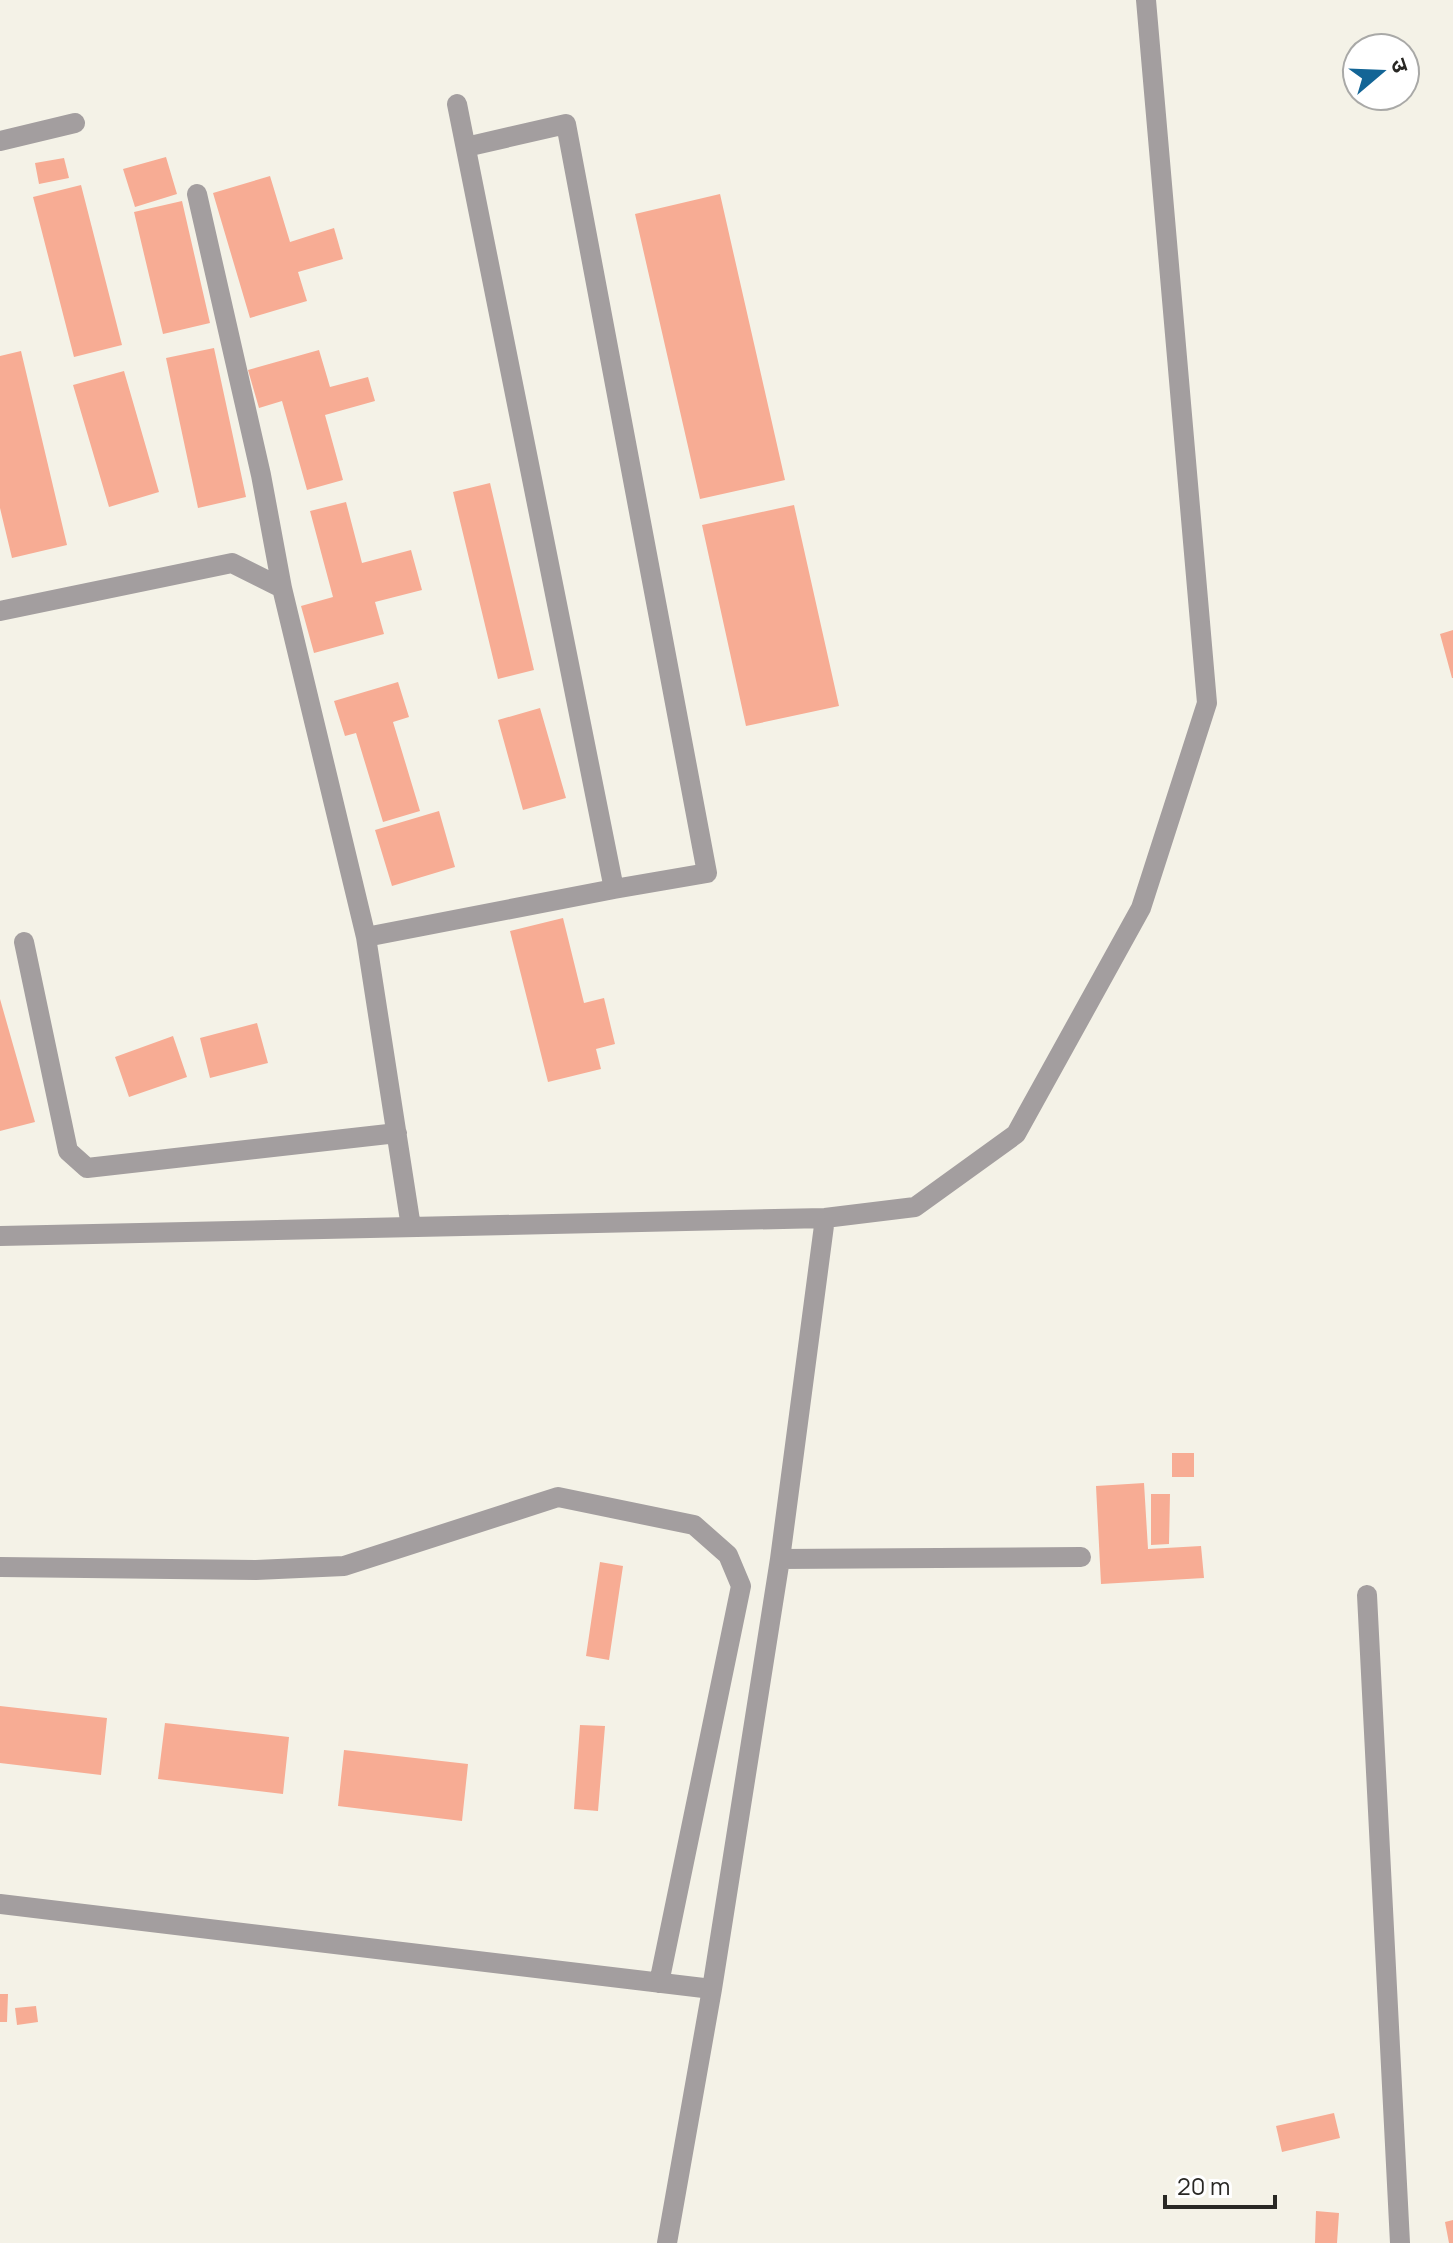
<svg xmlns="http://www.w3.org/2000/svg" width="1453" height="2243" viewBox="0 0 1453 2243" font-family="Manrope,'Noto Sans Devanagari',sans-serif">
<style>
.building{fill:#f7ac94}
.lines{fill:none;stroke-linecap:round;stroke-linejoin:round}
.minor{stroke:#a39e9f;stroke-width:20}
</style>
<rect width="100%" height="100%" fill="#f4f2e7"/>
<path class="building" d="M166,157l11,37 -42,13 -12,-38z
M64,158l5,20 -30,6 -4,-21z
M270,176l20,66 44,-14 9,31 -45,13 9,29 -57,17 -37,-125z
M81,185l41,160 -48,12 -41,-160z
M720,194l65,286 -85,19 -65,-285z
M182,201l28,122 -47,11 -29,-122z
M214,348l32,149 -48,11 -32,-150z
M319,350l11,37 38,-10 7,24 -50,14 18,65 -36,10 -25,-89 -23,7 -11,-38z
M21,351l46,194 -55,13 -12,-50v-152z
M124,371l35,121 -50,15 -36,-122z
M490,483l44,187 -36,9 -45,-187z
M346,502l16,61 49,-13 11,40 -47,12 9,32 -70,19 -13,-47 32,-9 -23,-86z
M794,505l45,201 -93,20 -44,-201z
M1453,630v48h-1l-12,-44z
M398,682l11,35 -16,5 27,89 -37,11 -27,-89 -11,3 -11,-35z
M540,708l26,90 -43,12 -25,-90z
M439,811l16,56 -63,19 -17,-56z
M563,918l21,85 20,-5 11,46 -19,5 5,20 -53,13 -38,-151z
M0,999l35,123 -35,9z
M257,1023l11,40 -58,15 -10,-40z
M173,1036l14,41 -58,20 -14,-40z
M1172,1453h22v24h-22z
M1144,1483l4,66 53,-3 3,32 -103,6 -5,-98z
M1151,1494h19l-1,50 -18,1z
M600,1562l23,4 -14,94 -23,-4z
M0,1706l107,12 -6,57 -101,-12z
M165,1723l124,14 -6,57 -125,-15z
M580,1725l25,1 -7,85 -24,-2z
M344,1750l124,14 -6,57 -124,-15z
M0,1994h8l-1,28h-7z
M36,2006l2,16 -21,3 -2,-17z
M1334,2113l6,25 -58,14 -6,-26z
M1316,2211l23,2 -2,30h-22z
M1453,2220v23h-4l-4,-21z"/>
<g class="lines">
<path class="minor" d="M0,141l75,-18
M466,147l100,-23 141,749 -93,16
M197,194l64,281 21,113 84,349 45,290
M0,611l232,-48 50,25
M366,937l248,-48 -157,-785
M24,942l44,209 19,17 310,-35
M0,1236l825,-18 90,-11 101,-73 125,-226 66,-205 -61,-703
M780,1559l301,-2
M0,1567l256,3 88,-4 214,-69 136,28 34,30 13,31 -82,397
M1367,1595l33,648
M0,1904l712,85
M667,2243l45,-254 68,-430 45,-341"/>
</g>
<g transform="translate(1381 72) rotate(71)"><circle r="38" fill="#ffffff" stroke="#a9a9a7" stroke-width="2"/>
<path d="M0-6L14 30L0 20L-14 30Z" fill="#136596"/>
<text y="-12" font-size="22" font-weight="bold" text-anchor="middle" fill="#292824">उ</text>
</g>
<path d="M1165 2195v12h110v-12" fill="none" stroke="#292824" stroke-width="4"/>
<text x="1177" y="2195" font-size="24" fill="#292824" stroke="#ffffff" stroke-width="6" paint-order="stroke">20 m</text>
</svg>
